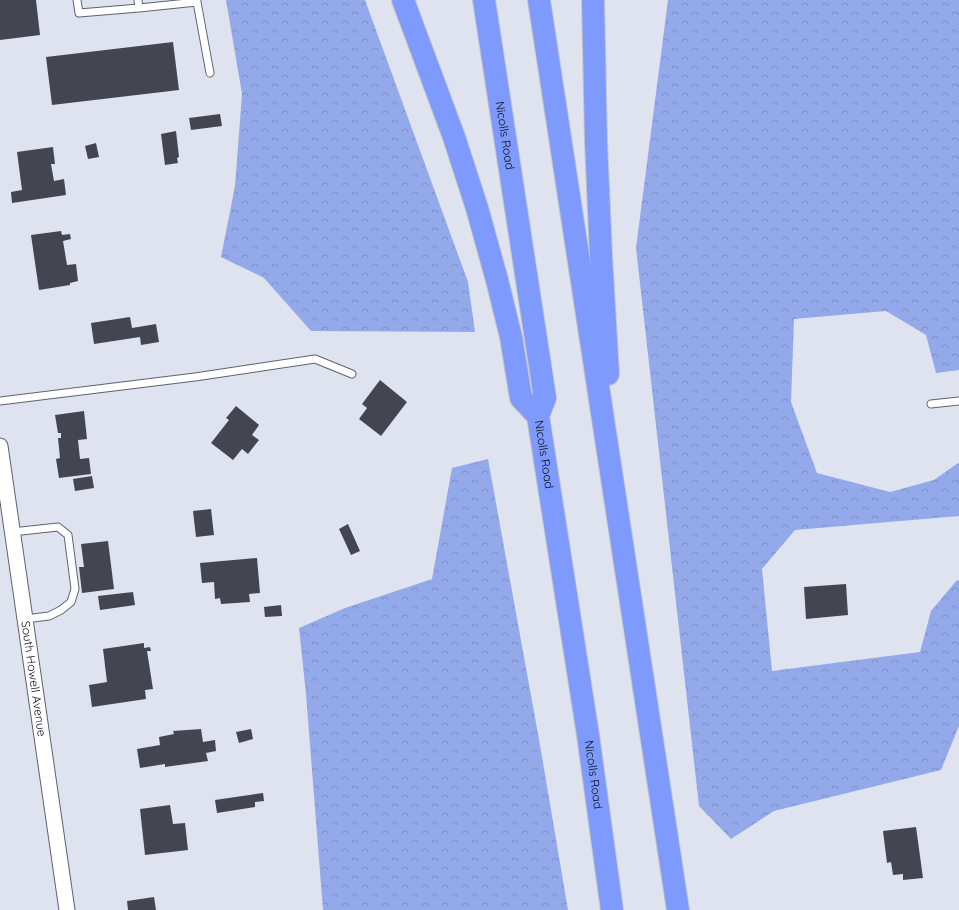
<svg xmlns="http://www.w3.org/2000/svg" width="959" height="910" viewBox="0 0 959 910" font-family="Quicksand,sans-serif">
<style>
.forest{fill:url(#forest-crowns)}
.building{fill:#434651}
.lines{fill:none;stroke-linecap:round;stroke-linejoin:round}
.lane-casing{stroke:#5e626c;stroke-width:9}
.street-casing{stroke:#5e626c;stroke-width:17}
.highway-casing{stroke:#c5c5c6;stroke-width:24}
.lane{stroke:#fff;stroke-width:7}
.street{stroke:#fff;stroke-width:15}
.highway{stroke:#7e9afc;stroke-width:22}
.labels{text-anchor:middle;stroke-width:4;stroke-linejoin:round;paint-order:stroke}
.street-label{font-size:12px;fill:#0d0e12;stroke:#ecf0fd}
</style>
<defs>
<pattern id="forest-crowns" width="20" height="18" patternUnits="userSpaceOnUse"><rect width="20" height="18" fill="#94a9ea"/><path d="M2 6a3 3 0 1 1 6 0M12 15a3 3 0 1 1 6 0" fill="none" stroke="#7e90c8"/></pattern>
</defs>
<rect width="100%" height="100%" fill="#dfe3f0"/>
<path class="forest" d="M226,0h139l103,282 7,50 -164,-1 -47,-53 -43,-21 14,-71 7,-92z
M668,0h291v370l-23,3 -10,-38 -40,-24 -92,8 -3,83 26,71 73,19 44,-12 24,-17 1,1v52l-164,14 -33,39 10,102 148,-19 11,-41 26,-31 2,1v145l-18,44 -167,41 -43,28 -32,-33 -63,-558z
M488,459l52,286 28,165h-245l-17,-216 -7,-66 46,-20 87,-29 20,-111z"/>
<path class="building" d="M0,0h36l4,35 -40,5z
M173,42l6,48 -127,15 -6,-48z
M220,114l2,12 -31,4 -2,-12z
M176,131l3,26 -2,1 1,5 -13,2 -4,-31z
M96,143l3,14 -11,2 -3,-13z
M53,147l2,17h-4l3,17 10,-2 2,16 -54,8 -1,-11 11,-2 -5,-38z
M61,231l1,4 8,-1 1,5 -8,2 4,24 9,-1 2,17 -8,2v2l-31,5 -8,-55z
M130,317l2,11 24,-4 3,18 -18,3 -1,-8 -46,7 -3,-21z
M380,380l27,22 -26,34 -22,-17 8,-11 -5,-4z
M236,406l23,19 -7,10 7,5 -11,14 -6,-5 -9,11 -22,-17 18,-23 -3,-2z
M84,411l3,28 -9,1 2,19 9,-1 2,16 -32,4 -3,-19 4,-1 -2,-20h3v-5h-3l-3,-18z
M92,476l2,12 -19,3 -2,-12z
M211,509l3,26 -18,2 -3,-26z
M348,524l12,27 -9,4 -12,-26z
M108,541l6,48 -32,4 -3,-26h5l-3,-23z
M257,558l3,35 -11,1 1,8 -29,2 -1,-6 -5,1 -1,-17 -12,1 -2,-20z
M846,584l2,31 -42,4 -2,-32z
M133,592l2,13 -35,5 -2,-14z
M281,605l1,11 -17,1 -1,-10z
M144,643v5l6,-1 1,4h-4l6,38 -8,1 1,9 -54,8 -3,-22 18,-3 -4,-33z
M201,729l2,13 12,-2 1,11 -10,2 2,8 -43,6v-3l-25,4 -3,-19 23,-4 -1,-8 15,-3 -1,-3z
M251,729l2,10 -14,4 -3,-11z
M263,793l1,8 -9,1v5l-38,6 -2,-13z
M170,805l3,19 12,-1 3,27 -43,5 -5,-46z
M916,827l7,51 -20,2v-6l-10,1 -2,-13 -4,1 -4,-32z
M154,897l2,13h-28l-1,-9z"/>
<g class="lines">
<defs>
<path id="lane" d="M77,0l2,13 60,-5 -1,-8
M197,2l13,71
M139,8l58,-6v-2
M0,401l195,-24 120,-18 37,15
M931,404l28,-3
M12,532l46,-5 10,8 7,54 -4,13 -10,8 -12,6 -24,3"/>
<g id="street">
<path id="s1" d="M0,446l67,464"/>
</g>
<g id="highway">
<path d="M403,0l51,137 23,71 20,72 14,57 10,61 17,18"/>
<path id="s2" d="M484,0l61,398 -7,18 50,319 24,175"/>
<path d="M539,0l139,910"/>
<path d="M593,0l3,142 5,114 7,118"/>
</g>
</defs>
<use href="#lane" class="lane-casing"/>
<use href="#street" class="street-casing"/>
<use href="#highway" class="highway-casing"/>
<use href="#lane" class="lane"/>
<use href="#street" class="street"/>
<use href="#highway" class="highway"/>
</g>
<g class="labels">
<g class="street-label">
<text dy="4" stroke="none"><textPath href="#s2" startOffset="137">Nicolls Road</textPath></text>
<text dy="4" stroke="none"><textPath href="#s2" startOffset="461">Nicolls Road</textPath></text>
<text dy="4" stroke="none"><textPath href="#s1" startOffset="235">South Howell Avenue</textPath></text>
<text dy="4" stroke="none"><textPath href="#s2" startOffset="785">Nicolls Road</textPath></text>
</g>
</g>
</svg>
